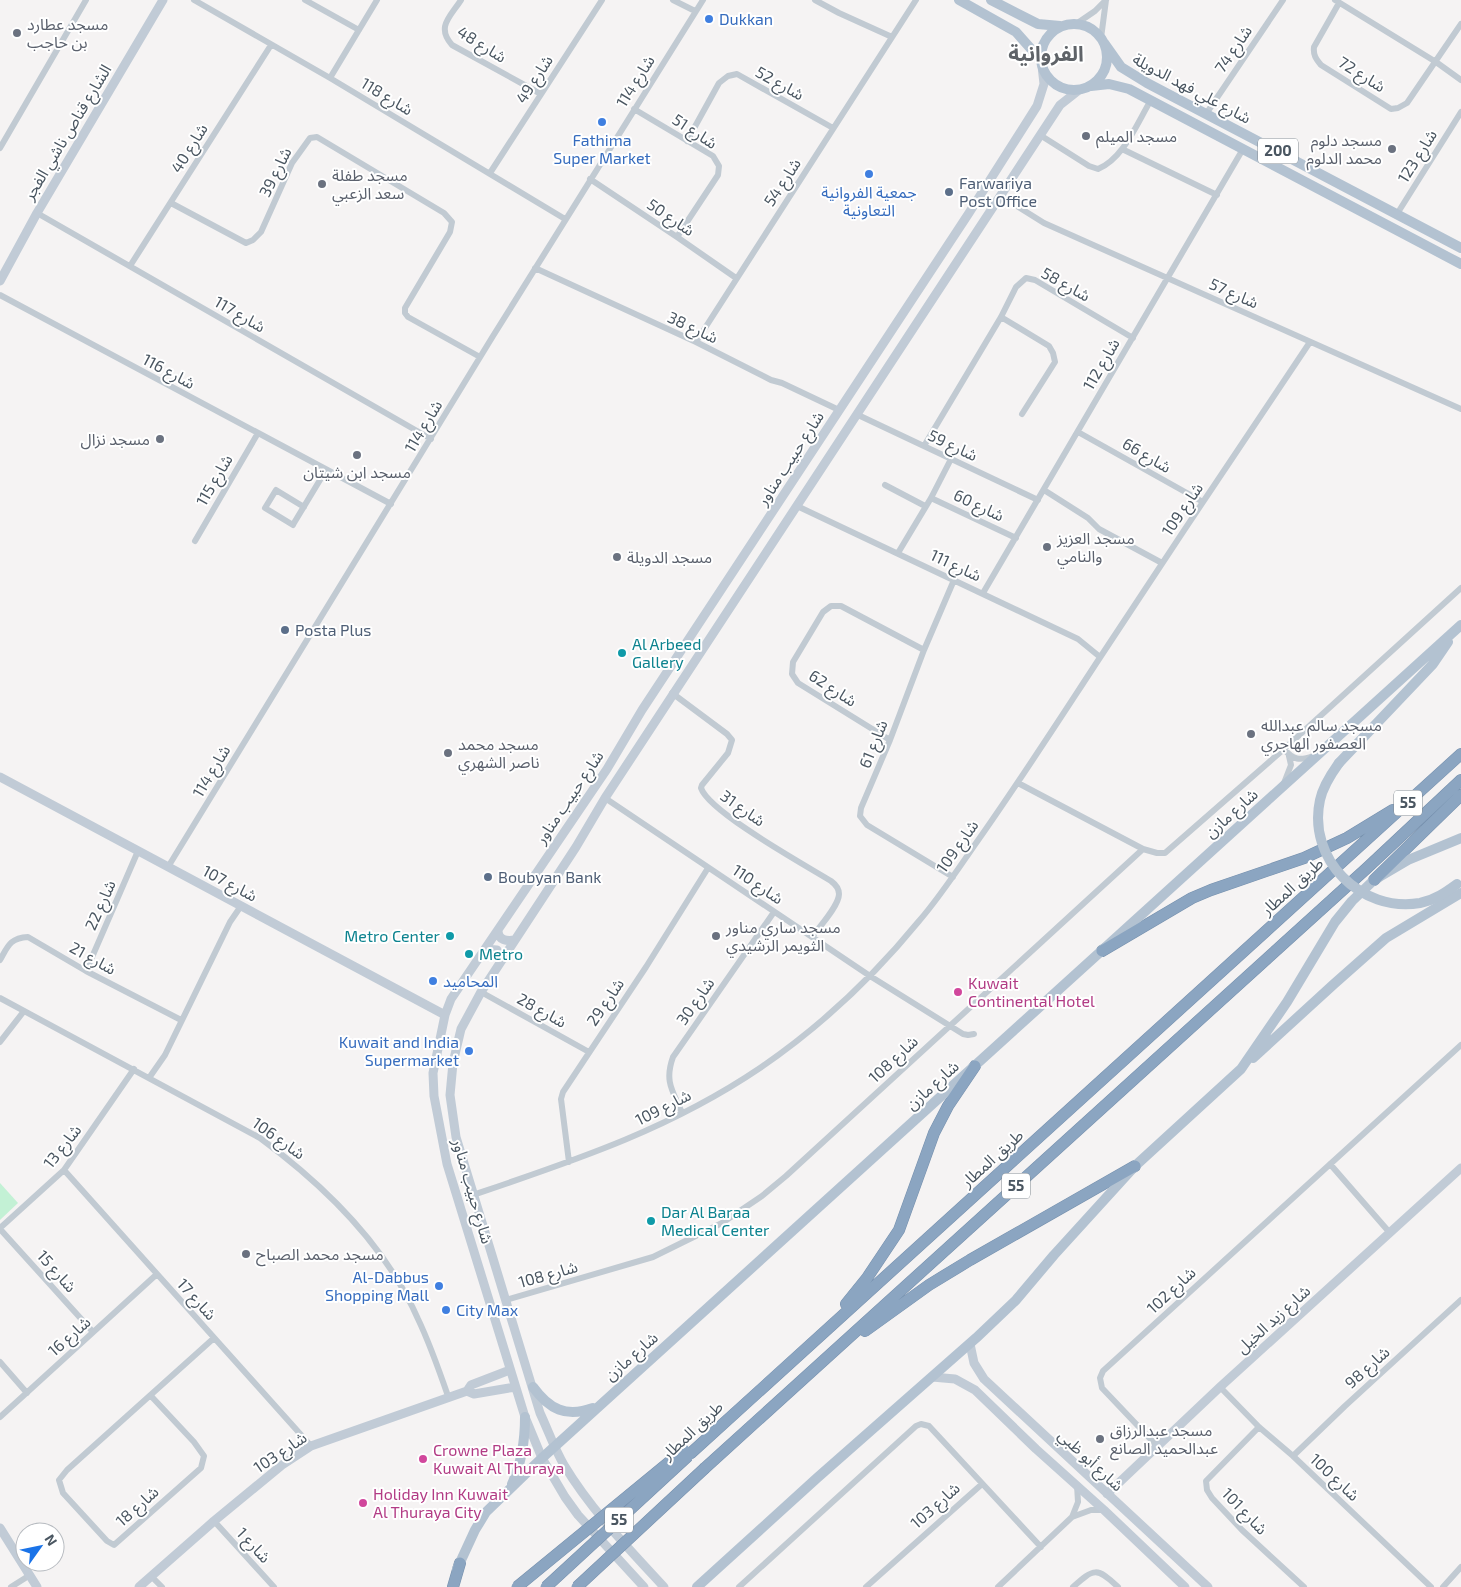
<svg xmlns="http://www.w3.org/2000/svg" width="1461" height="1587" viewBox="0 0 1461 1587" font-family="'Exo 2','Noto Sans Arabic',sans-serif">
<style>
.pitch{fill:#c3f1d5}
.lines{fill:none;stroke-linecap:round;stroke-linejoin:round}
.highway-casing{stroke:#7690ad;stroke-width:12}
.street{stroke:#c1cad2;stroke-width:6}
.secondary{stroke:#c1cbd6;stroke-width:9}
.primary{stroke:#b3c2d1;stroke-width:10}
.highway{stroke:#8ba5c1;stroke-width:11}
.highway-bridge-casing{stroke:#7690ad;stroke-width:12;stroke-linecap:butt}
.primary-bridge{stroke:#b3c2d1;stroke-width:10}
.highway-bridge{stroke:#8ba5c1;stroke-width:11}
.shop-dot{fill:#3f7fe0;stroke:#fff;stroke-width:2}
.worship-dot{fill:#6b7280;stroke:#fff;stroke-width:2}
.service-dot{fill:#5c6f8a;stroke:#fff;stroke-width:2}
.culture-dot{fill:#0f9aa8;stroke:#fff;stroke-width:2}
.hotel-dot{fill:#d1479c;stroke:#fff;stroke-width:2}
.labels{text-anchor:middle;stroke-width:4;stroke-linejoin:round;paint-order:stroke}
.shield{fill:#fff;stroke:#808990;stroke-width:1}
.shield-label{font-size:15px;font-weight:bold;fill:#4a5661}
.shop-label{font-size:16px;fill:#366cbe;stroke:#fff;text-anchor:start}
.worship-label{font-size:16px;fill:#5b616d;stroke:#fff;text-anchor:start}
.street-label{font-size:16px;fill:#4a5661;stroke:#fff}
.service-label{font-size:16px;fill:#4e5e75;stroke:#fff;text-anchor:start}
.culture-label{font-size:16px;fill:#0d838f;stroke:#fff;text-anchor:start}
.hotel-label{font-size:16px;fill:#b23c85;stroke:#fff;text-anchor:start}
.district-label{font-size:21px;font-weight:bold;fill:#5f6368;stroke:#fff}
</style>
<rect width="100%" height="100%" fill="#f5f3f3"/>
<path class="pitch" d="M0,1183l18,20 -18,17z"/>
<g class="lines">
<defs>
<path id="highway" d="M1374,880l87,-85
M1102,951l90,-53 19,-8 93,-32 43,-20 46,-28
M846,1304l21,-26 32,-48 35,-97 14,-27 27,-40
M865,1331l64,-46 41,-25 165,-94
M691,1453l770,-699
M705,1468l662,-600 94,-88
M453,1587l7,-24"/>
</defs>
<use href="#highway" class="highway-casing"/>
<path class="street" d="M194,0l136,78 235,141
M305,0l54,30
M461,0c-11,17 -25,27 -9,45l89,49
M673,0l22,11
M815,0l24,13 53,24
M1335,0l101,62 25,18
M1339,3l-25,44c-1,8 2,12 7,18l70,44 7,-1 9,-5 54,-79
M1076,24l19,-13 11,-11
M1101,38l5,-38
M330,78l47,-78
M634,109l79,47 6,10 -1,9 -41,62
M1206,114l77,-114
M1040,135l49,31 9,3c26,-11 39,-46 53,-69
M687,141l32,-58 9,-7 9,-2 96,54
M0,148l86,-148
M1122,149l95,46
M490,173l112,-173
M590,179l87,58 59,41
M1001,196l43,27 417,186
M171,203l75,40 7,-3 8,-8 31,-69 18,-25 7,-1 127,76 8,9 -2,10 -45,76v5l3,4 72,40
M37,213l394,226
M1397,214l64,-102
M130,266l141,-221
M535,268l161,74 75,38 11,3 57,27
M0,295l391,209
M1001,317l48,29 4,7 2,9 -33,52
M696,342l220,-342
M856,414l182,86
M1078,432l125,70
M924,446l77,-129 15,-30 10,-9 9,2 98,58
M885,485l40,21
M1044,490l44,28 11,11 63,34
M931,498l85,40
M797,506l281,133 22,18
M304,507l-28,-17 -11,18 28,17 1,-2 32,-53
M195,541l63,-108
M898,553l33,-55 20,-39
M983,593l260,-444
M672,693l55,41 5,6 -4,13 -26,32 -1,3c8,24 104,77 130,93 4,3 8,7 8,13 0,12 -20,33 -27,43
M890,740l-92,-57 -6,-9 1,-12 30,-50 8,-6h10l83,44
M1284,749c9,11 16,12 29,7
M1018,783l125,66 14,4h8l119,-104 177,-161
M1284,783l7,-18 -2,-9
M605,798l265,178 93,58 5,1 6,-1
M168,867l325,-531 210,-336
M953,877l-86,-52 -7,-9 1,-8 29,-68 34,-90 30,-70
M0,960c8,-14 10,-22 28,-23l58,34 95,49
M86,971l52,-120
M481,992l108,60
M0,998l260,140c64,47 125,106 158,181 12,25 21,51 30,77
M0,1042l24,-31
M149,1078l16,-23 65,-133 11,-16
M682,1113c-9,-22 -18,-31 -9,-56l101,-145
M569,1162l-8,-63 2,-7 83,-125 62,-99
M1330,1164l60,69
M64,1170l247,276
M473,1195c103,-35 197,-66 287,-127 60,-41 114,-92 159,-147 20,-23 37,-49 55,-75 44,-62 85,-126 127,-190 69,-105 139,-210 209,-314
M0,1228l64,-58 70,-101
M0,1229l93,103
M506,1300l147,-43 69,-34 40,-27 24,-20 357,-327
M0,1362l27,31
M1220,1387l39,40 34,29 138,131
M151,1396l43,46 10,14 -3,12 -87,77 -7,-4 -44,-48 -4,-13 8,-10 147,-132
M0,1417l157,-143
M1259,1427l-53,54 1,9 5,8 30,32 62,57
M1157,1446l-55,-58 -2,-10 3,-7 358,-326
M1293,1456l52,-50 116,-106
M1072,1517l19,-7h13
M214,1521l60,66
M151,1576l11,11
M11,1587l19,-12
M739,1587l177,-161 5,-2 8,2 112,121
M866,1587l116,-103
M998,1587l74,-70 6,-15 -1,-17
M1073,1587c21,-19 24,-20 45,0
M1443,1587l18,-20"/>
<path class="secondary" d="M0,281l37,-68 126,-213
M0,777l445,238
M498,930c0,11 9,11 17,10
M485,949l12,1 6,9
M970,1344l4,19 10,16 224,208
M932,1377l23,2 20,11 61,59 68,61 81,77
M467,1391l7,3 41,-7
M1107,1494l113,-107 241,-219
M0,1528l37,59
M139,1587l75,-66 68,-56 29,-19 156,-55 4,-6 39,-15
M644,1587l-66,-72 -13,-18 -23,-39 -17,-41 -78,-253 -13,-68 -1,-23 12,-58 6,-16 156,-230 35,-59 327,-497 68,-107 7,-22 -2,-18
M664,1587c-35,-38 -73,-77 -100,-122 -10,-17 -16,-35 -24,-52l-84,-276 -6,-42 3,-32 8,-34 20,-37 95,-145 29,-49 455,-693 19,-15"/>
<path class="primary" d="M959,0l57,32 24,27
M991,0l47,24 22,2
M1041 57a33 33 0 1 1 66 0a33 33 0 1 1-66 0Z
M1104,43l17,24 26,16 314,165
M1091,86l18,-2 20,5 332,175
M1339,763l94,-99 15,-22
M1253,1058l81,-74 52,-46 75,-45
M533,1387c16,22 33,31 60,21
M512,1484c10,-22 13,-43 13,-67
M457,1569l18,-39 11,-18 56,-54 919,-833
M697,1587l120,-109 159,-140 40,-38 38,-45 81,-89 106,-97 46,-67 48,-80 17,-21 22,-21 34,-20 53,-22"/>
<use href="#highway" class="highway"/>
<defs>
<path id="highway-bridge" d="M517,1587l167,-137
M546,1587l142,-131
M577,1587l128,-119"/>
</defs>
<use href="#highway-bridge" class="highway-bridge-casing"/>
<path class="primary-bridge" d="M1339,763c-8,11 -16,23 -19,37 -13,59 41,113 100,103 15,-3 26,-11 37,-19"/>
<use href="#highway-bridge" class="highway-bridge"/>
</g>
<g class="shop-dot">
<circle cx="709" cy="19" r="5"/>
<circle cx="602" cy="122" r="5"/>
<circle cx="869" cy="174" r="5"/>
<circle cx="433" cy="981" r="5"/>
<circle cx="469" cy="1051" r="5"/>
<circle cx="439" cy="1286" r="5"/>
<circle cx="446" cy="1310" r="5"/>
</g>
<g class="worship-dot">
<circle cx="17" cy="33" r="5"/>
<circle cx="1086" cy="136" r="5"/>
<circle cx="1392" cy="149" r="5"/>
<circle cx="322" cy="184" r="5"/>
<circle cx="160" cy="439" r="5"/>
<circle cx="357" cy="455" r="5"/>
<circle cx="1047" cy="547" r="5"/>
<circle cx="617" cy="557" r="5"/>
<circle cx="1251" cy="734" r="5"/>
<circle cx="448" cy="753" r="5"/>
<circle cx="716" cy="936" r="5"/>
<circle cx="246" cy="1254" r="5"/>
<circle cx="1100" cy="1439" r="5"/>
</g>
<g class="service-dot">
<circle cx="949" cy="192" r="5"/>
<circle cx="285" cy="630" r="5"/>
<circle cx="488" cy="877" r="5"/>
</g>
<g class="culture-dot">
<circle cx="622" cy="653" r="5"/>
<circle cx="450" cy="936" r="5"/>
<circle cx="469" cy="954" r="5"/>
<circle cx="651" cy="1221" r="5"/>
</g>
<g class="hotel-dot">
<circle cx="958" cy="992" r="5"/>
<circle cx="423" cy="1459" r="5"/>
<circle cx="363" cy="1503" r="5"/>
</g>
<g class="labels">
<g class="shield">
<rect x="1258" y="138.5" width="40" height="25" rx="4"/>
<rect x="1394" y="790.5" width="28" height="25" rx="4"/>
<rect x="1002" y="1173.5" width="28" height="25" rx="4"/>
<rect x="605" y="1507.5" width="28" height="25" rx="4"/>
</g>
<g class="shield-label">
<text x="1278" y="156">200</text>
<text x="1408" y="808">55</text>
<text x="1016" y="1191">55</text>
<text x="619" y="1525">55</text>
</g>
<g class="shop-label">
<text x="719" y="25">Dukkan</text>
<text x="602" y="146" text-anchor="middle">Fathima<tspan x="602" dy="18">Super Market</tspan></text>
<text x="869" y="198" text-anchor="middle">جمعية الفروانية<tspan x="869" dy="18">التعاونية</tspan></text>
<text x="443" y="987">المحاميد</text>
<text x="459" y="1048" text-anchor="end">Kuwait and India<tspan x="459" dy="18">Supermarket</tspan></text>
<text x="429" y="1283" text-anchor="end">Al-Dabbus<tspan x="429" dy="18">Shopping Mall</tspan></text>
<text x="456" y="1316">City Max</text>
</g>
<g class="worship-label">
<text x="27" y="30">مسجد عطارد<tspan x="27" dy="18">بن حاجب</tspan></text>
<text x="1096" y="142">مسجد الميلم</text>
<text x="1382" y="146" text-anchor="end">مسجد دلوم<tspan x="1382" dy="18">محمد الدلوم</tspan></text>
<text x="332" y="181">مسجد طفلة<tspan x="332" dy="18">سعد الزعبي</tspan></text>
<text x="150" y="445" text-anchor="end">مسجد نزال</text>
<text x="357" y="478" text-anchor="middle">مسجد ابن شيتان</text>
<text x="1057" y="544">مسجد العزيز<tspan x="1057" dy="18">والنامي</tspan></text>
<text x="627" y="563">مسجد الدويلة</text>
<text x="1261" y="731">مسجد سالم عبدالله<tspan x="1261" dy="18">العصفور الهاجري</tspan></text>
<text x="458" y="750">مسجد محمد<tspan x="458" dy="18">ناصر الشهري</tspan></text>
<text x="726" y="933">مسجد ساري مناور<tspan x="726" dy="18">الثويمر الرشيدي</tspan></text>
<text x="256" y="1260">مسجد محمد الصباح</text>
<text x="1110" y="1436">مسجد عبدالرزاق<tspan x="1110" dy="18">عبدالحميد الصانع</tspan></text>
</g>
<g class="street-label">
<text transform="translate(482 44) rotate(32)" y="6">شارع 48</text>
<text transform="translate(1233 49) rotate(-56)" y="6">شارع 74</text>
<text transform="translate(1362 74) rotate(32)" y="6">شارع 72</text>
<text transform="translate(534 79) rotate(-57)" y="6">شارع 49</text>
<text transform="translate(635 81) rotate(-58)" y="6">شارع 114</text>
<text transform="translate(780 83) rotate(29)" y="6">شارع 52</text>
<text transform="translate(1192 88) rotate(28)" y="6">شارع علي فهد الدويلة</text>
<text transform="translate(387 96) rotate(31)" y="6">شارع 118</text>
<text transform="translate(695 131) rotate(33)" y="6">شارع 51</text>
<text transform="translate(67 132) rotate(-59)" y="6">الشارع قناص ناشي الفجر</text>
<text transform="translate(189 148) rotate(-58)" y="6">شارع 40</text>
<text transform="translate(1417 156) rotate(-58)" y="6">شارع 123</text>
<text transform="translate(275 172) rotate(-64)" y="6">شارع 39</text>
<text transform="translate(782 182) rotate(-57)" y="6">شارع 54</text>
<text transform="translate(671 217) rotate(34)" y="6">شارع 50</text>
<text transform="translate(1066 284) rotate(29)" y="6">شارع 58</text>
<text transform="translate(1234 293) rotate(24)" y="6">شارع 57</text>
<text transform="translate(240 314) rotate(30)" y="6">شارع 117</text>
<text transform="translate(693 327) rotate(25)" y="6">شارع 38</text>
<text transform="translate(1101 364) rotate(-60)" y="6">شارع 112</text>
<text transform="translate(169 371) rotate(28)" y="6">شارع 116</text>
<text transform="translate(423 426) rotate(-59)" y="6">شارع 114</text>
<text transform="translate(953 445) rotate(25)" y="6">شارع 59</text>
<text transform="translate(1147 455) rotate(30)" y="6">شارع 66</text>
<text transform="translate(790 458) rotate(-57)" y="6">شارع حبيب مناور</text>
<text transform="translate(214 480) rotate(-60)" y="6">شارع 115</text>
<text transform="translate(979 505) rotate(25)" y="6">شارع 60</text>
<text transform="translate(1182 509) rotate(-56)" y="6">شارع 109</text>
<text transform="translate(956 565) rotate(25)" y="6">شارع 111</text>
<text transform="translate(833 688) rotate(33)" y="6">شارع 62</text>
<text transform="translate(873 744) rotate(-68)" y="6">شارع 61</text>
<text transform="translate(211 771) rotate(-59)" y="6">شارع 114</text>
<text transform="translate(569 797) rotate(-56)" y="6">شارع حبيب مناور</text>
<text transform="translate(743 808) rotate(35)" y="6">شارع 31</text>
<text transform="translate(1231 813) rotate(-42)" y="6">شارع مازن</text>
<text transform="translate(957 846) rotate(-55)" y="6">شارع 109</text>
<text transform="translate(230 883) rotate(28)" y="6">شارع 107</text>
<text transform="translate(758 884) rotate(34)" y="6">شارع 110</text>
<text transform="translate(1292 886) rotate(-42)" y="6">طريق المطار</text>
<text transform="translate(100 905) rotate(-66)" y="6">شارع 22</text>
<text transform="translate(93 958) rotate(29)" y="6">شارع 21</text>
<text transform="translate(695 1001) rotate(-55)" y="6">شارع 30</text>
<text transform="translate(605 1002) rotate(-56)" y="6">شارع 29</text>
<text transform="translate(542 1010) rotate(29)" y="6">شارع 28</text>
<text transform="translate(893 1059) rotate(-43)" y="6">شارع 108</text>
<text transform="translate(932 1085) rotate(-42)" y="6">شارع مازن</text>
<text transform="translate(663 1107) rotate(-27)" y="6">شارع 109</text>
<text transform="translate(279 1138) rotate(35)" y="6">شارع 106</text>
<text transform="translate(62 1146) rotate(-52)" y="6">شارع 13</text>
<text transform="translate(992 1158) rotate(-42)" y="6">طريق المطار</text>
<text transform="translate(473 1191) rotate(74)" y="6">شارع حبيب مناور</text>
<text transform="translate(57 1271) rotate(48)" y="6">شارع 15</text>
<text transform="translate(548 1274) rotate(-16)" y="6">شارع 108</text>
<text transform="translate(1171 1290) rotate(-43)" y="6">شارع 102</text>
<text transform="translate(197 1299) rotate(48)" y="6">شارع 17</text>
<text transform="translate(1273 1319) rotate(-42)" y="6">شارع زيد الخيل</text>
<text transform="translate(69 1336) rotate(-42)" y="6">شارع 16</text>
<text transform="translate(631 1356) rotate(-41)" y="6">شارع مازن</text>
<text transform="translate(1367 1367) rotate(-42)" y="6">شارع 98</text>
<text transform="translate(692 1430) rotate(-43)" y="6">طريق المطار</text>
<text transform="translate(280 1452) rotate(-34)" y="6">شارع 103</text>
<text transform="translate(1091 1460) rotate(43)" y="6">شارع أبو ظبي</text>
<text transform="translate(1335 1477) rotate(43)" y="6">شارع 100</text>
<text transform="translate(935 1505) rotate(-42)" y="6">شارع 103</text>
<text transform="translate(137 1506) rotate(-42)" y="6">شارع 18</text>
<text transform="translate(1245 1511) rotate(46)" y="6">شارع 101</text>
<text transform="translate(254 1545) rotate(47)" y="6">شارع 1</text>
</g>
<g class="service-label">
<text x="959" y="189">Farwariya<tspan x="959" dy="18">Post Office</tspan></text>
<text x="295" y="636">Posta Plus</text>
<text x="498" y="883">Boubyan Bank</text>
</g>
<g class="culture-label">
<text x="632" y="650">Al Arbeed<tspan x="632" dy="18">Gallery</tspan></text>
<text x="440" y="942" text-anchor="end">Metro Center</text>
<text x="479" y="960">Metro</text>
<text x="661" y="1218">Dar Al Baraa<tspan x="661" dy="18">Medical Center</tspan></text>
</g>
<g class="hotel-label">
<text x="968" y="989">Kuwait<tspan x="968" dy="18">Continental Hotel</tspan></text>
<text x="433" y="1456">Crowne Plaza<tspan x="433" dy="18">Kuwait Al Thuraya</tspan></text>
<text x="373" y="1500">Holiday Inn Kuwait<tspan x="373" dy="18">Al Thuraya City</tspan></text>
</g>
<g class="district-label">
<text x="1046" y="61">الفروانية</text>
</g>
</g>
<g transform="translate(40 1547) rotate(57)"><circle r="24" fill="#ffffff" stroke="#b7bbc0"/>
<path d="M0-4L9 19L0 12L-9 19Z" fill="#1a73e8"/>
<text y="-8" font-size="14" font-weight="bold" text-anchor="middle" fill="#4a5661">N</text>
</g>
</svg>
